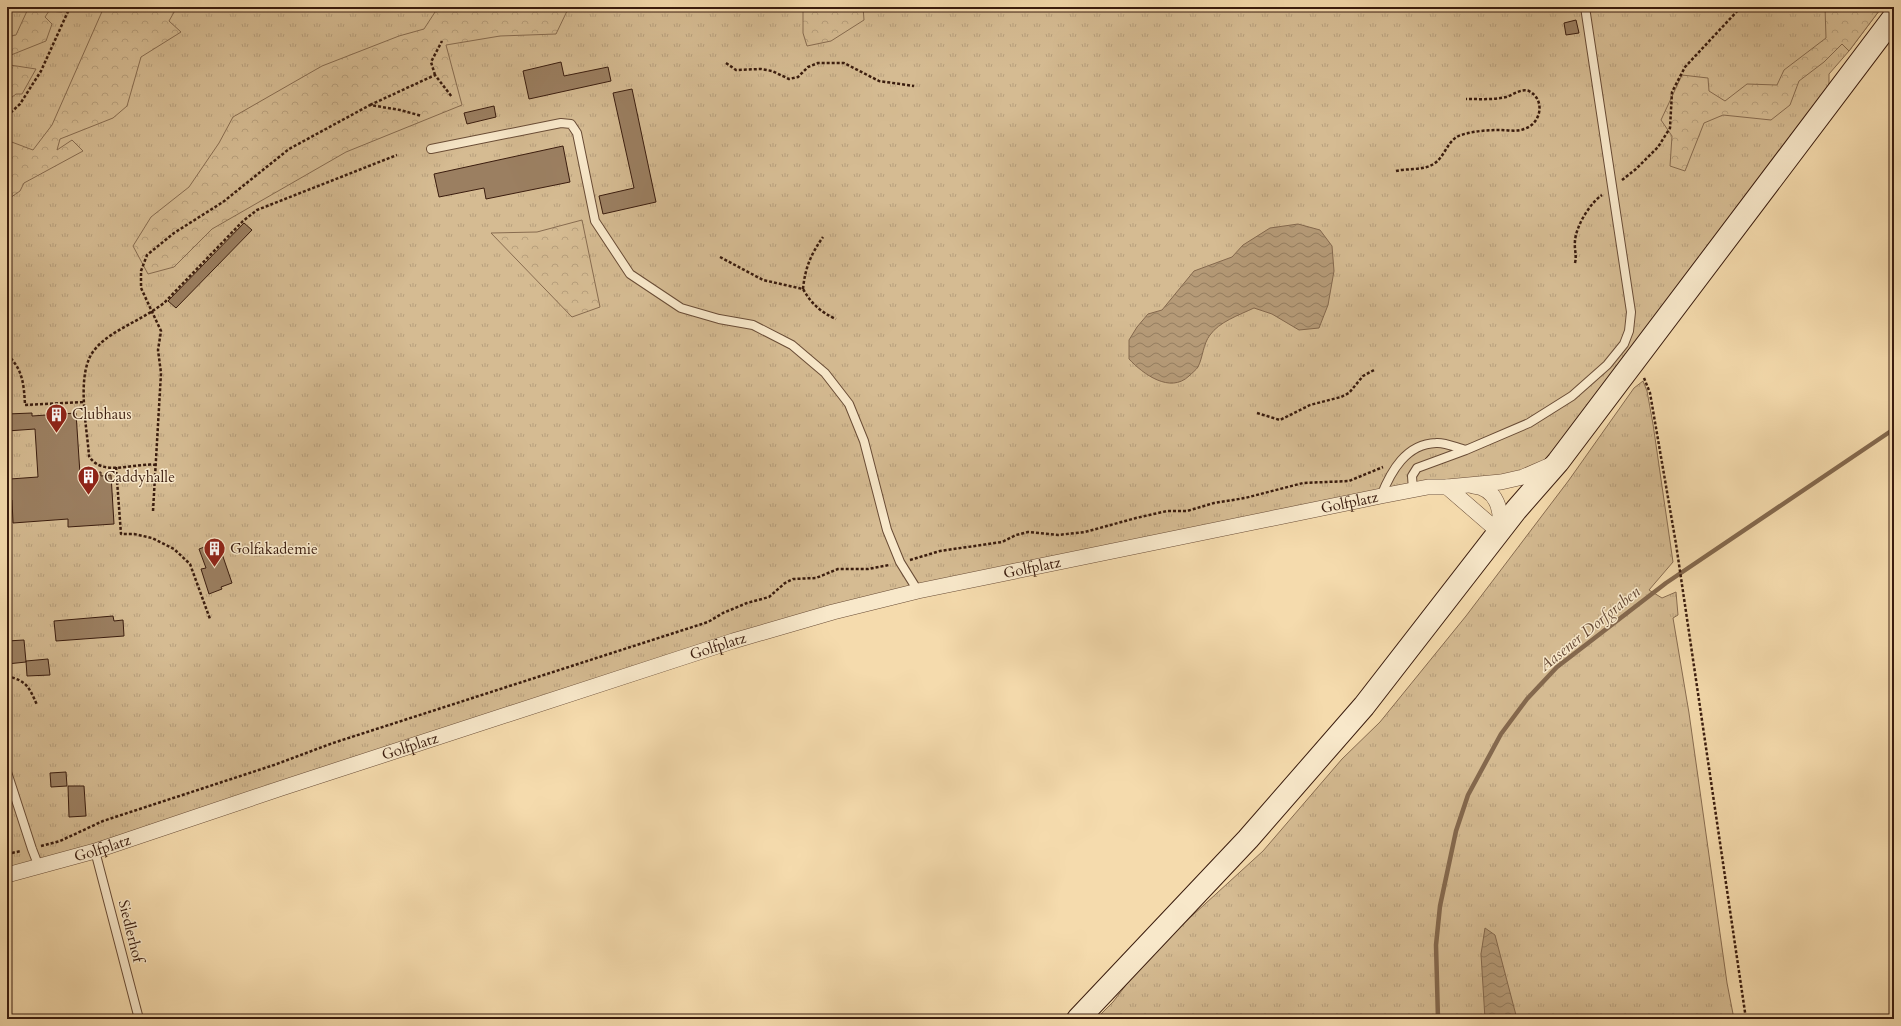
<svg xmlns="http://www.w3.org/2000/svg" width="1901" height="1026" viewBox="0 0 1901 1026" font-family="Cardo,serif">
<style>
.grass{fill:url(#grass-tufts);stroke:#886c50}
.forest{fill:url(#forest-crowns);stroke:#886c50}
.water{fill:url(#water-waves);stroke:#84684d}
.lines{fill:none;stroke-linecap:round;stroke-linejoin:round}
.stream{stroke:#84684d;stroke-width:4.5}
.building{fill:#9b7f61;stroke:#3a1c0e}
.lane-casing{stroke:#694c36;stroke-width:10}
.street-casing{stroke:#694c36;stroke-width:16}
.secondary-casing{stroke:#3a1c0e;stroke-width:24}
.path{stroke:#3a1c0e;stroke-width:2.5;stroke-dasharray:3 2;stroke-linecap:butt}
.lane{stroke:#f8e8ca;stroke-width:8}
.street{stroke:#f8e8ca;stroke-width:15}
.secondary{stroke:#f8e8ca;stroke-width:22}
.labels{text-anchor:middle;stroke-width:3;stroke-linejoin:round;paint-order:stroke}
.poi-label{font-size:15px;fill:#3a1c0e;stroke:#f8e8ca;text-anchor:start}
.street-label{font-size:15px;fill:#3a1c0e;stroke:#f8e8ca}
.water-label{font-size:16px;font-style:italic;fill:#654833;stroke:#f8e8ca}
</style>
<defs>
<pattern id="grass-tufts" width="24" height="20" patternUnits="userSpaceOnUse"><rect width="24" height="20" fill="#d5bb92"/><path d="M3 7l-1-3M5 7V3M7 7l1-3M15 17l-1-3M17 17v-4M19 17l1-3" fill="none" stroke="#b8a07d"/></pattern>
<pattern id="forest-crowns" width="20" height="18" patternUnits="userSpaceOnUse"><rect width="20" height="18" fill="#d5bb92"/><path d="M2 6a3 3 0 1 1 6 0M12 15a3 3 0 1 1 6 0" fill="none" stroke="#b8a07d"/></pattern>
<pattern id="water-waves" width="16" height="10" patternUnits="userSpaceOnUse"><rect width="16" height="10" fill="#b59a77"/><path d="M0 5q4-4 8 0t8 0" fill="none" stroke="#947d60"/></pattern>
</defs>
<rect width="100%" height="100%" fill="#f5dbad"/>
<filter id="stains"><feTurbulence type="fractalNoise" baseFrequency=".005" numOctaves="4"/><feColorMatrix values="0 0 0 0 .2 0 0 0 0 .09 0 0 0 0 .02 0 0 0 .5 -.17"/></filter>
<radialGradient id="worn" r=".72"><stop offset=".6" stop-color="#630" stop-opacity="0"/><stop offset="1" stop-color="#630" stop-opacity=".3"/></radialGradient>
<path class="grass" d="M7,7h1875l-33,44 -20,23v13l-281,372 -26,14 -606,112 -822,259 -87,24z
M1643,381l4,10 6,33 20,138 -24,28 13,8 14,-6 2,23 -5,3 16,95 38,270 7,36h-638l17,-17 35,-46 115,-105 79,-92 38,-37 86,-106 103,-136 65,-92z"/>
<path class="forest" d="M7,7h56l-1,5 -13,-1 -4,6 7,7 -6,17 -35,14 -1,10 26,4 -14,25h-6l-9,7v-64l9,-2 11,-24 -20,-2z
M104,7h73l-8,14 12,11 -40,25 -14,49 -14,12 -53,21 -3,11 15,-10 11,11 -59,32 -4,8 -13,9v-61l2,2 24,9 19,-25z
M440,7h133l-5,2 -12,25 -56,2 -54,9 16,60 -116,47 -134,77 -38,38 -26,7 -15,-28 18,-29 38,-30 30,-44 14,-26 89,-51 77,-30 25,-7 13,-20z
M803,7h60l1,13 -33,21 -24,5 -4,-13z
M1825,7h57l-33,44 -7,-7 -18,18 -25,19 -9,24 -19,15 -48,-5 -19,8 -19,48 -15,-5 2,-30 -11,-16 21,-45 26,3 1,13 16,10 22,-17 30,1 7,-15 42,-32z
M582,220l18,87 -28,10 -81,-84 46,-1z"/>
<path class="water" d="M1298,224l22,6 12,16 2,25 -6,34 -9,23 -20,2 -27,-16 -18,-6c-15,7 -35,14 -44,27 -7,9 -7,22 -12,32 -2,3 -6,6 -9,9 -19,18 -46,-2 -60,-17v-19l8,-13 11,-13 14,-4 32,-39 38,-14 11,-12 27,-17z
M1485,928l10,7 22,84h-32l-4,-65z"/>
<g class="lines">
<path class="stream" d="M1438,1019l-2,-74 4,-39 16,-75 12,-36 33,-61 26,-35 30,-32 109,-84 228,-154"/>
</g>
<path class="building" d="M1576,20l3,13 -13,2 -2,-12z
M561,62l3,14 44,-9 3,14 -82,18 -6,-28z
M632,89l24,113 -53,12 -4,-18 35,-8 -21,-95z
M494,106l2,11 -29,7 -3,-11z
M563,146l7,36 -84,17 -2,-11 -45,9 -5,-23z
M244,223l8,7 -76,78 -8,-7z
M32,413v3l44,-3 4,61 21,-2v4l10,-1 3,49 -46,3v-8l-55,4 -1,-23h-5v-17h4l-1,-4 28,-2 -3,-48 -28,2v-17z
M218,542l14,41 -11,4 1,2 -13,5 -8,-25 5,-1 -7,-19z
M113,616l1,5 9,-1 1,16 -68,5 -2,-20z
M24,640l2,22 -19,2v-23z
M48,659l2,16 -23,1 -1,-15z
M66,772l1,14 -16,1 -1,-14z
M68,786h16l2,30 -17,1z"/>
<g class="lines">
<defs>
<path id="lane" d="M431,149l130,-26 10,1 6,9 18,88 35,53 51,34 38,11 34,6 39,20 33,28 24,31 15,37 23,89 13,32 18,29
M1413,490l-1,-14 5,-8 49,-18 63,-27 43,-27 35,-31 17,-21 5,-13 2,-19 -46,-305
M1381,496c10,-25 25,-52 55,-53 9,-1 21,5 30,7
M7,772l25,77 7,18
M95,851l44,168"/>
<g id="street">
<path d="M1447,487l52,45c4,-21 -2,-44 -26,-46"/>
<path id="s1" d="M7,875l88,-24 187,-63 451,-147 100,-29 85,-21 463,-95 47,-9h19l54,-5 22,-5 30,-13"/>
</g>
<path id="secondary" d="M1078,1019l170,-180 116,-133 152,-196 42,-48 336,-445"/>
</defs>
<use href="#lane" class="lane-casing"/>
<use href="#street" class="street-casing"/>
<use href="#secondary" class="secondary-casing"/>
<path class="path" d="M726,63l10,7 25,-1 11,2 17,8 9,-2 10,-10 10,-4h26l35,18 35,5
M435,75l-4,-13 11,-21
M370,105l65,-30 17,22
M7,116l13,-12 21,-33 29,-64
M1396,171c12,-3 28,0 39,-8 11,-8 12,-23 26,-28 13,-4 26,-5 39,-5 8,0 17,2 24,-1 17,-5 22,-29 5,-38 -8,-3 -16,4 -23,6 -13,3 -27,2 -40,2
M1622,180l14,-11 22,-22 12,-19 2,-36 13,-25 56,-60
M720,257l43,23 40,9c8,14 17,23 33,30
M1575,263c2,-8 -1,-14 0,-22 1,-15 15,-38 27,-46
M803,289c2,-21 8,-35 20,-52
M7,355c16,13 17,31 18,50l60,-3
M1644,378l6,15 26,151 70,475
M1257,413l23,7 30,-15 31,-8 8,-4 14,-17 11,-6
M156,465c-21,-3 -54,13 -67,-9 -2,-28 -11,-71 0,-97 3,-8 11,-16 18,-21 18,-13 39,-21 57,-35l79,-82 14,-11 140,-55
M116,467l5,67h13l18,4 22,11 16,15 20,55
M153,511l8,-138 -3,-23 3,-19 -20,-43v-17l6,-16 27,-22 49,-31 66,-53 81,-44 30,5 22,6
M910,560l30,-9 62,-9 14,-7 12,-3 30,3 27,-3 51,-14 31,-7h20l27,-8 31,-5 58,-15 46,-2 34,-14
M7,676c20,5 22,11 30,29
M41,846l19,-5 43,-20 171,-56 59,-22 375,-121 15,-9 24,-10 22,-6 16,-14 8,-4 23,-1 22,-9h30l21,-4
M7,854l14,-3"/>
<use href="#lane" class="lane"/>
<use href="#street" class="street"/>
<use href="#secondary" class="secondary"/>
</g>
<defs>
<symbol id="building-pin" viewBox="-11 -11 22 30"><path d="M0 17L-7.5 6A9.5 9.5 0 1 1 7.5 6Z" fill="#8f2418" stroke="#f8e8ca"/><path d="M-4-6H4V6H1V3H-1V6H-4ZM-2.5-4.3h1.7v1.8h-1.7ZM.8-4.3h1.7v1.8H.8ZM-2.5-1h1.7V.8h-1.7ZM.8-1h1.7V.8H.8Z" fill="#fff"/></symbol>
</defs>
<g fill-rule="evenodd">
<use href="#building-pin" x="44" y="402" width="25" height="34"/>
<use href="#building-pin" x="76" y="464" width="25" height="34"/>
<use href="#building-pin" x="202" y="536" width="25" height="34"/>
</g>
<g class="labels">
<g class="poi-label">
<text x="72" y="419">Clubhaus</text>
<text x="104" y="482">Caddyhalle</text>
<text x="230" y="554">Golfakademie</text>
</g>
<g class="street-label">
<text dy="5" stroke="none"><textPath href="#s1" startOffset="1395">Golfplatz</textPath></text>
<text dy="5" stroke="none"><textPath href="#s1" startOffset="1071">Golfplatz</textPath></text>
<text dy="5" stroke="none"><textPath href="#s1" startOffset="747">Golfplatz</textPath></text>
<text dy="5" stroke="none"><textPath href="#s1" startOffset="423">Golfplatz</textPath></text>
<text dy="5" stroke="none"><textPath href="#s1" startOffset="99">Golfplatz</textPath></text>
<text transform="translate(131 931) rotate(76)" y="5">Siedlerhof</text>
</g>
<g class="water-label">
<text transform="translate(1589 628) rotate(-39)" y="6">Aasener Dorfgraben</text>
</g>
</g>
<rect width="1901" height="1026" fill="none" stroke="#f5dbad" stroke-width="24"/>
<rect x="8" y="8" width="1885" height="1010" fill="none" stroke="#3a1c0e" stroke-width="2"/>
<rect x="12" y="12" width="1877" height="1002" fill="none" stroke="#3a1c0e"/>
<rect width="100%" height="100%" filter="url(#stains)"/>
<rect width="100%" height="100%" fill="url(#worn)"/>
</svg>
